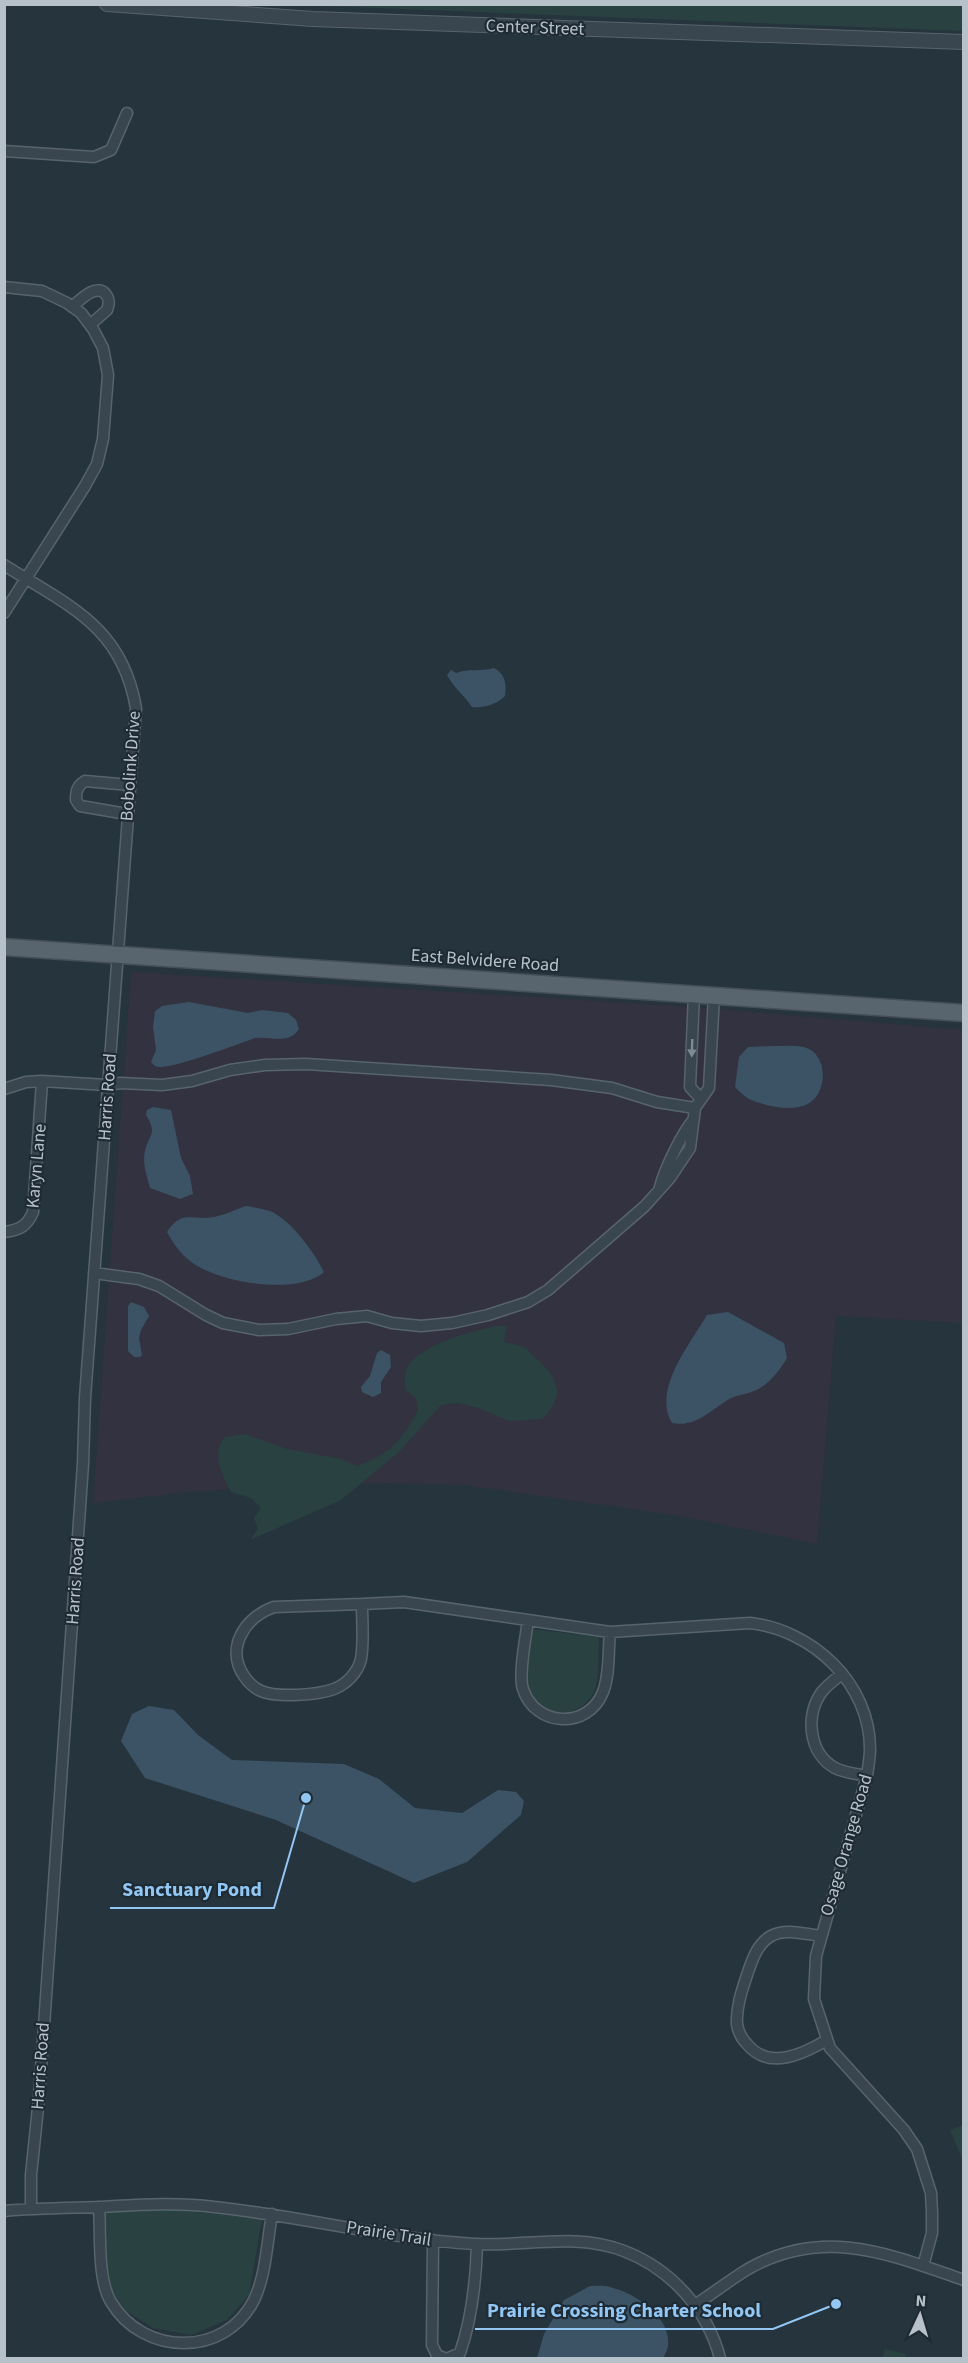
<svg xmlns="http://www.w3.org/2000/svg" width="968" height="2363" viewBox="0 0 968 2363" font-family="'Source Sans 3',sans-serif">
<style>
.medical{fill:#323240}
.green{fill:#294140}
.water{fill:#3b5364}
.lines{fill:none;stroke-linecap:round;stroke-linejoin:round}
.minor-casing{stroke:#58646c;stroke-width:13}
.tertiary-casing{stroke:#58646c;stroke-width:16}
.primary-casing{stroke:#444f58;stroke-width:19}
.minor{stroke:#3a464f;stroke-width:10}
.tertiary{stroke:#3a464f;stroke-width:14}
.primary{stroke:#58656e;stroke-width:16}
.oneway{fill:#7f8a92}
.labels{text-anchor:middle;stroke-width:4.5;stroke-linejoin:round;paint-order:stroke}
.street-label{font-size:18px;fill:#b7c1c9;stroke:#1f2b34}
.leader{fill:none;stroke:#92c6f3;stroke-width:2}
.callout-dot{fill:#92c6f3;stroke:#1f2b34;stroke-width:2}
.callout-label{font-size:20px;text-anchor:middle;font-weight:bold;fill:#92c6f3;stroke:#1f2b34;stroke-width:4.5;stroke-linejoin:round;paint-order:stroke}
</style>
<rect width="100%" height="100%" fill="#26343e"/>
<path class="medical" d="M131,972l575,36 257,22v293l-127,-7 -19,228 -143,-29 -210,-30 -79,-2 -79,3 -109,5 -104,12z"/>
<path class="green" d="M963,4v27l-664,-26v-1z
M495,1326h12l-3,16c7,2 17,3 23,7 3,2 6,7 10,10 22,20 29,37 5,60l-33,2 -30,-13 -22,-5 -16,2 -42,47 -58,48 -91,40 8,-11 -4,-11 7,-10 -10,-10 -20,-6c-9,-17 -20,-39 -6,-55l20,-3 42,15 54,10 16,7c36,-14 42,-23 61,-55l-2,-13 -10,-8c-1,-5 -2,-10 -1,-15 4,-29 67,-43 90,-49z
M531,1629l68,8c-1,14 1,44 -5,55 -15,29 -54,27 -65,-3 -4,-9 1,-47 2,-60z
M963,2125v36l-13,-31z
M176,2210l86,9 -13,76 -22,25 -36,15 -38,-7 -28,-18 -17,-26 -4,-72z
M885,2349l21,5 -1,4h-23z"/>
<path class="water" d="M494,668c11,6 13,16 11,28 -9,9 -21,12 -33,11 -7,-11 -19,-20 -25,-32l4,-5 5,3c13,-5 24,-1 38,-5z
M189,1002l59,11 14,-3 26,3 8,7 3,9c-10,16 -28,7 -44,9 -16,6 -84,31 -96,29 -4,0 -6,-3 -8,-5l5,-12 -3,-23 2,-16 7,-5z
M772,1046c10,0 23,-1 32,1 23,6 24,41 8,54 -15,13 -47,5 -63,-2 -5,-3 -10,-8 -14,-12l4,-30 9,-10z
M153,1107l18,3 10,48 9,18 3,18 -13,5 -30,-11c-3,-12 -8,-25 -5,-37 4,-18 13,-16 1,-36l1,-5z
M246,1206c8,1 16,3 24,5 20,8 45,42 54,61 -26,24 -107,11 -134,-11 -10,-8 -17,-18 -23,-29 15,-23 25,-11 47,-15 11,-2 22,-8 32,-11z
M131,1302l13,5 5,9 -8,14 -2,8 3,17 -2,2h-6l-6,-6v-45z
M728,1312l56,31 3,15c-8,13 -18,27 -33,33 -7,3 -16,4 -23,7 -20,11 -34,30 -59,25 -20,-33 18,-79 35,-108z
M381,1350l9,5 1,12 -10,15v11l-8,4 -11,-5 -1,-5 9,-11 7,-23z
M149,1706l25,4 24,25 34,25 112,4 35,15 36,29 47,5 36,-23 18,2 8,9 -3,14 -54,47 -53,21 -138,-63 -131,-42 -24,-37 11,-27z
M590,2286c8,0 16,-1 23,2 23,6 58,29 55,57 0,4 -3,10 -5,13h-126l7,-24 20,-34z"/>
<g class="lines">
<defs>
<path id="minor" d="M4,151l90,6 17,-7 16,-37
M4,287l38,4 25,12 14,10 12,16 10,19 5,27 -5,64 -6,25 -12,22 -81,127
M72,307c8,-7 26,-26 35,-11 3,5 2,9 0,14l-17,15
M4,565c65,41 118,61 132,143l-51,690 -2,66 -44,634 -8,77v33
M127,814l-47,-8 -4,-6c0,-9 1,-14 9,-19l45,4
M694,994l-4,93 11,12
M4,1089l22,-7 16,-1 65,4 14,-2 41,2 30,-4 38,-11 35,-5 41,-1 245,16 61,8 45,14 38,6
M660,1187c5,-19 22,-54 34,-68
M4,1232c16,-2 23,-6 29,-20l9,-131
M94,1273l45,6 20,7 47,29 17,8 36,7 29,-1 48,-10 31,-3 25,7 29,3 31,-3 36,-8 40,-13 20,-12 97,-84 25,-28 20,-30 5,-40 14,-20 5,-92
M362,1604l42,-2 206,30 140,-9c62,7 120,60 120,126 0,9 -2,18 -3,27l-51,180 -2,43 16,49 74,82 13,19 14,44 1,19v21l-9,33
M362,1604c0,17 2,38 -1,55 -3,13 -14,25 -27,30 -16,6 -57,9 -73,2 -7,-3 -13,-9 -17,-15 -19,-28 1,-59 30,-69z
M528,1620c-2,16 -10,56 -5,69 12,38 65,41 80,3 7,-18 5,-41 7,-60
M842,1674c-8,6 -15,11 -21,19 -16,23 -12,61 14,75 10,5 22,6 32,8
M821,1936c-16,-2 -36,-8 -50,0 -14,8 -19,24 -24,39 -5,15 -11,32 -10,49 1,7 5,15 10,20 22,27 56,10 80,-4
M99,2207c2,27 -2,72 12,95 32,54 114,56 143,-2 12,-25 13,-58 18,-86
M4,2211c32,-3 64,-3 96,-4 38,-2 76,-5 114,0 87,9 173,32 261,37 49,3 101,-12 149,7 47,18 83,58 96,107
M433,2240l-1,105 5,10 7,3
M695,2305c18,-12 35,-25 53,-36 76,-43 141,-15 216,11
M449,2358l11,-5c12,-35 16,-72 17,-109"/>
<path id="tertiary" d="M107,4l206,15 651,23"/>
<path id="primary" d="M4,947l960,66"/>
</defs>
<use href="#minor" class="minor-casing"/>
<use href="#tertiary" class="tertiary-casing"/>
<use href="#primary" class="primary-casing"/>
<use href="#minor" class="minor"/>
<use href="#tertiary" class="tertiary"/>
<use href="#primary" class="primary"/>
</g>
<defs><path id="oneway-solid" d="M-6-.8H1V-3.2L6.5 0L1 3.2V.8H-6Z" transform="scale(1.5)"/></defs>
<use class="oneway" href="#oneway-solid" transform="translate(692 1048) rotate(92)"/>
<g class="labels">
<g class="street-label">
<text transform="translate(535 27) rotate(2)" y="6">Center Street</text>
<text transform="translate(130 766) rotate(-86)" y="6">Bobolink Drive</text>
<text transform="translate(485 960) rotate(4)" y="6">East Belvidere Road</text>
<text transform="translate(107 1097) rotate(-86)" y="6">Harris Road</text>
<text transform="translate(36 1166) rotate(-85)" y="6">Karyn Lane</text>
<text transform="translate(75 1581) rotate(-86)" y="6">Harris Road</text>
<text transform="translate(846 1845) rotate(-74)" y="6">Osage Orange Road</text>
<text transform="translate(40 2066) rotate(-86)" y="6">Harris Road</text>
<text transform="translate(389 2233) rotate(9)" y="6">Prairie Trail</text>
</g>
</g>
<path class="leader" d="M306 1798L274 1908H110M836 2304L773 2329H475"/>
<g class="callout-dot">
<circle cx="306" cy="1798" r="6"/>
<circle cx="836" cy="2304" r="6"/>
</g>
<g class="callout-label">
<text x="192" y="1896">Sanctuary Pond</text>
<text x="624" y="2317">Prairie Crossing Charter School</text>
</g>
<rect width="968" height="2363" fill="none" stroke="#b7c1c9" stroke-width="12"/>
<g transform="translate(920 2315) rotate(4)" stroke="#1f2b34" stroke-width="4.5" paint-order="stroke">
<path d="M0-4.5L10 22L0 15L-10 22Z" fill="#b7c1c9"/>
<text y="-9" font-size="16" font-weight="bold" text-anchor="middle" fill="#b7c1c9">N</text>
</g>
</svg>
